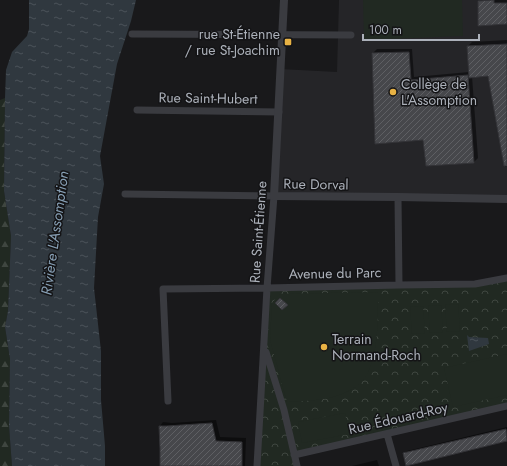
<svg xmlns="http://www.w3.org/2000/svg" width="507" height="466" viewBox="0 0 507 466" font-family="Jost,sans-serif">
<style>
.built{fill:#252528}
.forest{fill:url(#forest-firs)}
.park{fill:url(#park-crowns)}
.pitch{fill:#212922}
.water{fill:url(#water-ripples)}
.shadow{fill:#0007}
.building{fill:url(#building-hatch);stroke:#333337}
.lines{fill:none;stroke-linecap:round;stroke-linejoin:round}
.minor{stroke:#3a3b40;stroke-width:7}
.tertiary{stroke:#3a3b40;stroke-width:8}
.poi-dot{fill:#e8b244;stroke:#141416;stroke-width:1.5}
.labels{text-anchor:middle;stroke-width:3;stroke-linejoin:round;paint-order:stroke}
.poi-label{font-size:14px;fill:#acb1ba;stroke:#141416;text-anchor:start}
.street-label{font-size:14px;fill:#acb1ba;stroke:#141416}
.water-label{font-size:15px;font-style:italic;fill:#869eb3;stroke:#141416}
</style>
<defs>
<pattern id="forest-firs" width="22" height="20" patternUnits="userSpaceOnUse"><rect width="22" height="20" fill="#212922"/><path d="M5 1l3.5 6h-7zM16 11l3.5 6h-7z" fill="#3f4640"/></pattern>
<pattern id="park-crowns" width="20" height="18" patternUnits="userSpaceOnUse"><rect width="20" height="18" fill="#212922"/><path d="M2 6a3 3 0 1 1 6 0M12 15a3 3 0 1 1 6 0" fill="none" stroke="#3f4640"/></pattern>
<pattern id="water-ripples" width="26" height="14" patternUnits="userSpaceOnUse"><rect width="26" height="14" fill="#30383f"/><path d="M2 4q2-2 4 0t4 0M15 11q2-2 4 0t4 0" fill="none" stroke="#4b5259"/></pattern>
<pattern id="building-hatch" width="6" height="6" patternUnits="userSpaceOnUse"><rect width="6" height="6" fill="#46474b"/><path d="M-1 1l2-2M0 6l6-6M5 7l2-2" fill="none" stroke="#5e5f63"/></pattern>
</defs>
<rect width="100%" height="100%" fill="#19191b"/>
<path class="built" d="M339,0h168v199l-233,-3 6,-127 57,3z"/>
<path class="forest" d="M5,98l-1,93 7,45 -3,75 -3,16 5,32 -1,67 3,40h-12v-366z"/>
<path class="park" d="M507,278v128l-212,49 2,11h-40l10,-178 207,-4z"/>
<path class="pitch" d="M363,0h99l1,36 -99,4z
M378,292c0,23 1,67 -14,87 -6,8 -18,14 -28,17 -16,5 -33,5 -49,6l-9,-33 -8,-29 2,-37 8,-9z
M458,304l2,27 -13,1 -2,-27z
M441,305l2,27 -13,1 -2,-27z
M423,306l2,27 -13,1 -2,-27z
M507,354v41l-54,12 -9,-39z
M345,413l4,21 -47,9 -4,-21z"/>
<path class="water" d="M29,0h107l-5,21 -14,43 -17,92 4,28 -6,33 -4,71 7,63v49l4,46v20h-93l-3,-40 1,-67 -5,-32 3,-16 3,-75 -7,-45 1,-93 1,-28 6,-18 15,-16 2,-7z
M467,335l2,2 19,1 1,6 -20,7z"/>
<path class="shadow" d="M481,0h26v23l-28,-21z
M507,40v127h-2l-16,-92 -17,1 6,82 -4,4 -101,-109 4,-4h35l2,28 55,-5 -1,-26 4,-4z
M216,420l4,17 26,1 -1,28h-84l-1,-40 3,-4 9,1z
M507,427v13l-100,24 -3,-10 3,-3z
M377,460l2,6h-27z"/>
<path class="building" d="M494,0v3h13v21l-29,2v-25z
M507,44v122h-3l-16,-90 -19,2 -2,-32z
M409,52l2,28 57,-5 6,88 -48,3 -3,-26 -48,4 -3,-91z
M280,298l8,7 -6,5 -7,-7z
M212,423l4,18 26,1v24h-82v-18l-1,-22h8z
M506,429l1,12 -101,25 -3,-13z"/>
<g class="lines">
<path class="minor" d="M132,34l219,1
M137,110l142,2
M125,194l149,2 -7,92 -10,178
M398,197l1,88
M266,352l18,58 13,56
M168,401l-5,-112 104,-1 132,-3 76,-1 32,-6
M387,434l9,32
M294,455l213,-49"/>
<path class="tertiary" d="M284,0l-10,196 124,1 109,2"/>
</g>
<g class="poi-dot">
<rect x="284" y="38" width="8" height="8" rx="2"/>
<circle cx="393" cy="92" r="4"/>
<circle cx="324" cy="347" r="4"/>
</g>
<g class="labels">
<g class="poi-label">
<text x="280" y="39" text-anchor="end">rue St-Étienne<tspan x="280" dy="16">/ rue St-Joachim</tspan></text>
<text x="401" y="89">Collège de<tspan x="401" dy="16">L'Assomption</tspan></text>
<text x="332" y="344">Terrain<tspan x="332" dy="16">Normand-Roch</tspan></text>
</g>
<g class="street-label">
<text transform="translate(208 98) rotate(1)" y="5">Rue Saint-Hubert</text>
<text transform="translate(316 184) rotate(1)" y="5">Rue Dorval</text>
<text transform="translate(258 232) rotate(-86)" y="5">Rue Saint-Étienne</text>
<text transform="translate(335 273) rotate(-1)" y="5">Avenue du Parc</text>
<text transform="translate(398 418) rotate(-13)" y="5">Rue Édouard-Roy</text>
</g>
<g class="water-label">
<text transform="translate(55 233) rotate(-82)" y="5">Rivière L'Assomption</text>
</g>
</g>
<path d="M363 34v6h116v-6" fill="none" stroke="#acb1ba" stroke-width="2"/>
<text x="369" y="34" font-size="12" fill="#acb1ba" stroke="#141416" stroke-width="3" paint-order="stroke">100 m</text>
</svg>
